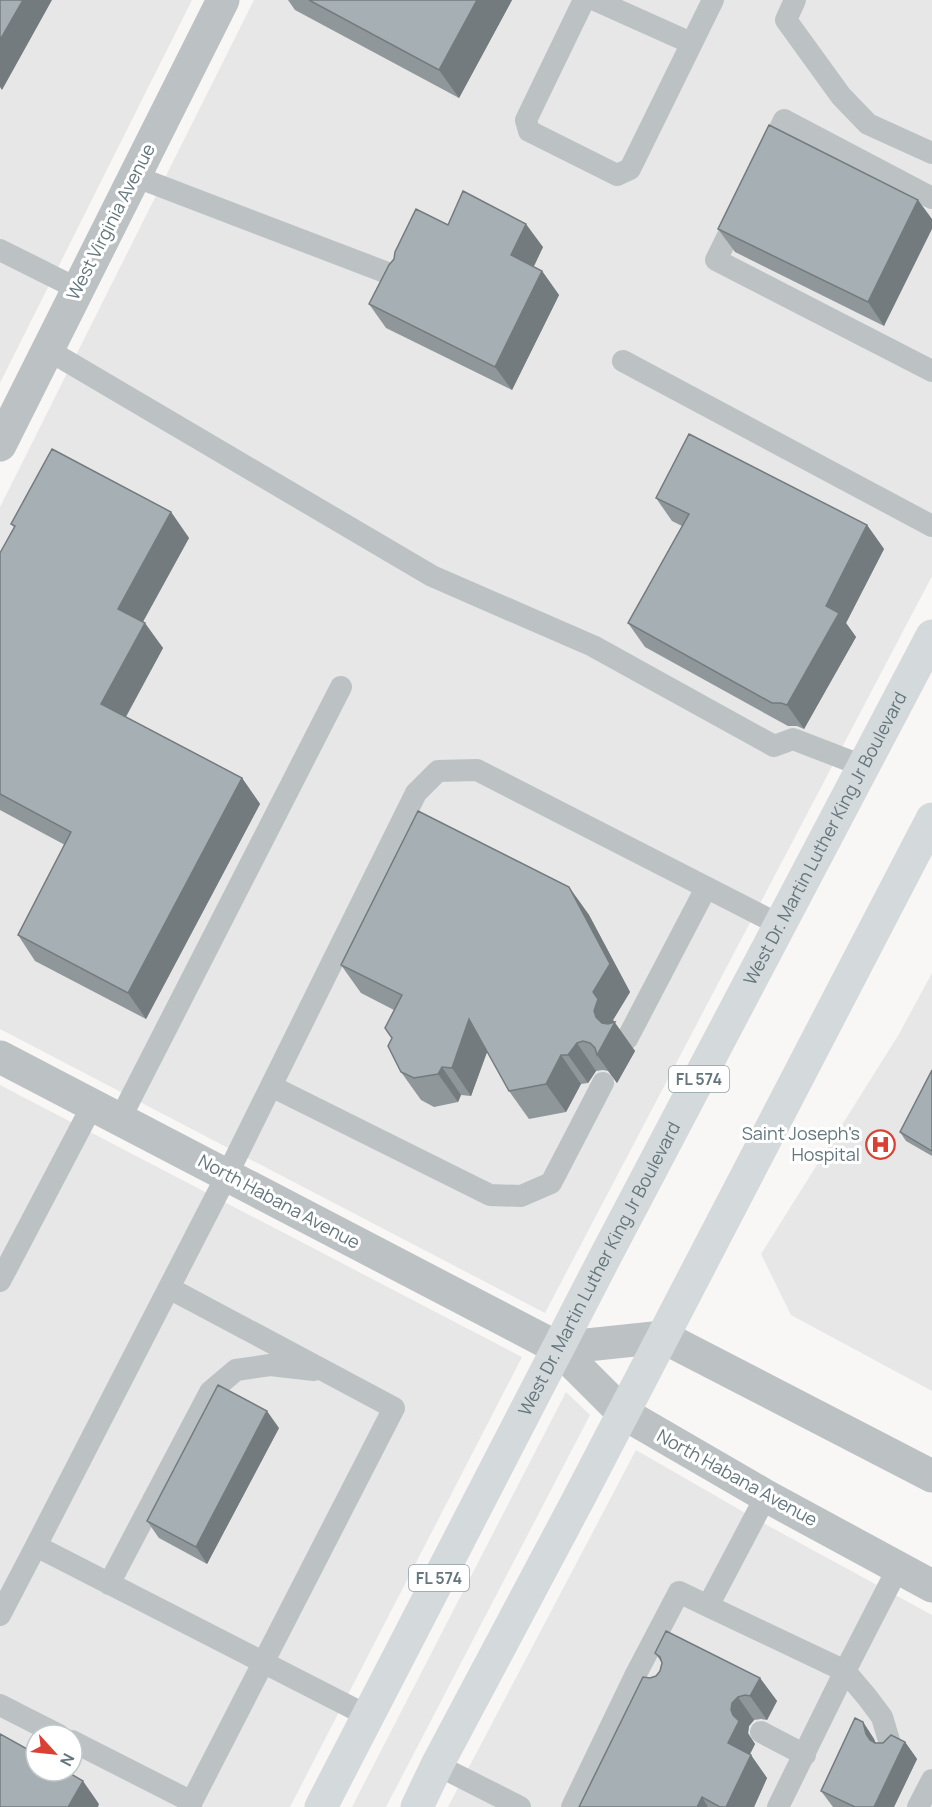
<svg xmlns="http://www.w3.org/2000/svg" width="932" height="1807" viewBox="0 0 932 1807" font-family="Manrope,sans-serif">
<style>
.built{fill:#e6e7e6;fill-rule:evenodd}
.lines{fill:none;stroke-linecap:round;stroke-linejoin:round}
.service{stroke:#bcc2c4;stroke-width:22}
.minor{stroke:#bcc2c4;stroke-width:33}
.tertiary{stroke:#bcc2c4;stroke-width:33}
.primary{stroke:#d4d9db;stroke-width:33}
.wall{fill:#8f979b}
.shaded-wall{fill:#747b7e}
.building{fill:#a6b0b4;stroke:#747b7e;stroke-width:1.5}
.labels{text-anchor:middle;stroke-width:6;stroke-linejoin:round;paint-order:stroke}
.shield{fill:#fff;stroke:#92a0a5;stroke-width:1.5}
.shield-label{font-size:16px;font-weight:bold;fill:#64777e}
.street-label{font-size:18px;fill:#64777e;stroke:#fff}
.poi-label{font-size:18px;fill:#64777e;stroke:#fff;text-anchor:end}
</style>
<rect width="100%" height="100%" fill="#f8f7f5"/>
<path class="built" d="M0,0h192l-192,383z
M254,0h678v576l-387,737 -545,-284v-522z
M932,973v418l-141,-76 -30,-61 138,-220z
M0,1085l522,272 -232,450h-290zM36,1735h36v36h-36z
M566,1392l24,23 -204,392h-34z
M636,1450l118,68 178,97v192h-484z"/>
<g class="lines">
<path class="service" d="M584,0l-58,120 3,11 88,44 13,-6 83,-169
M595,0l96,43
M795,0l-9,20 55,76 27,28 64,29
M767,156l17,-36 148,78
M134,176l264,101
M739,213l-23,47 216,111
M0,250l78,39
M48,350l384,226 161,70 181,100 19,-7 70,27
M623,361l309,165
M627,1039l79,-151
M271,1086l219,109 31,1 30,-13 52,-100
M120,1119l221,-432
M0,1281l92,-175
M169,1288l225,120 -205,399
M766,1496l-58,110 137,65 54,-105
M109,1584l101,-192 26,-22 34,-5 44,5
M0,1615l36,-69
M0,1705l59,30
M368,1716l-332,-170 191,-371 189,-382 22,-22 39,-1 303,155
M761,1732l44,23
M72,1741l120,61
M437,1765l83,42
M572,1807l64,-133 43,-82 29,14
M778,1807l67,-136 22,26 15,20 9,30
M918,1807l14,-27"/>
<path class="minor" d="M0,445l223,-445"/>
<path class="tertiary" d="M0,1057l558,291 65,65 143,83 166,90
M558,1348l105,-11 269,139"/>
<g class="primary">
<path id="s1" d="M321,1807l283,-548 328,-623"/>
<path d="M417,1807l20,-42 142,-267 353,-679"/>
</g>
</g>
<path class="wall" d="M288,0h224l-53,98 -164,-88z
M918,200l-34,126 -149,-74 -17,-23z
M448,225l95,22 -10,20 9,4 17,24 -47,95 -126,-62 -17,-24z
M656,498l211,27 17,24 -38,74 10,14 -52,92 -7,-3h-9l-143,-79 -17,-24 54,-97 -10,-5z
M171,512l18,26 -46,84 20,26 -37,69 116,61 18,26 -114,215 -111,-58 -17,-26 47,-90 -65,-35v-257l14,-26 -3,-3z
M569,887l20,28 41,77 -17,28 22,31 -18,32 -9,-12 -5,-1 -7,1 -8,12 -7,1 -15,28 -37,7 -20,-28 -22,-40 -16,45 -10,-1 -3,7 -24,5 -13,-7 -20,-28 -9,-34 2,-28 -33,-17 -20,-28z
M932,1070v86l-26,-15 -6,-9z
M279,1428l-72,136 -48,-26 -12,-17z
M655,1653l105,25 17,23 -10,19 -6,-1 -7,1 -5,6 -1,8 7,10 -5,10 17,24 -13,29h-175l71,-129 6,-2 4,-5 2,-8z
M863,1722l11,17 2,4 29,-1 12,17 -23,48h-61l-12,-16z"/>
<path class="shaded-wall" d="M23,0h29l-50,90 -2,-3v-47z
M477,0h35l-53,98 -20,-28z
M918,200l14,19v10l-48,97 -16,-24z
M526,224l17,23 -15,32 -17,-24z
M542,271l17,24 -47,95 -17,-23z
M171,512l18,26 -53,96 -18,-25z
M867,525l17,24 -38,74 10,14 -52,92 -17,-24 39,-99z
M145,623l18,25 -44,81 -18,-25z
M242,778l18,26 -114,215 -18,-26z
M569,887l20,28 41,77 -17,28 22,31 -18,32 -20,-28 -1,-38 -2,-6 -1,-19z
M469,1019l20,28 -18,49 -19,-28z
M577,1043l19,28 -8,12 -20,-28z
M561,1055l20,29 -15,28 -20,-28z
M442,1067l19,28 -3,7 -20,-28z
M267,1411l12,17 -72,136 -11,-17z
M760,1678l17,23 -10,19 -17,-24z
M738,1697l16,23 -5,6 -1,7 7,11 -11,22 -16,-23 5,-28 -2,-5 1,-7z
M863,1722l11,17 4,12 -12,-17z
M905,1742l12,17 -23,48h-20z
M751,1755l16,23 -13,29h-28z
M83,1781l16,23 -1,3h-30z
M702,1797l6,10h-11z"/>
<path class="building" d="M0,0h23l-23,40z
M309,0h168l-38,70z
M769,125l149,75 -50,102 -150,-73z
M463,191l63,33 -15,31 31,16 -47,96 -126,-63 20,-39 5,-6 1,-7 21,-43 32,16z
M689,434l178,91 -41,81 13,7 -52,92 -6,-2h-9l-144,-80 61,-109 -33,-16z
M52,449l119,63 -53,97 27,14 -44,81 141,74 -114,215 -110,-58 53,-103 -71,-38v-241l15,-27 -4,-2z
M418,811l151,76 41,77 -17,28 5,7 -4,12 2,6 6,6 6,1 7,-2 -18,33 -2,-7 -5,-5 -7,-2 -6,2 -9,12h-7l-15,29 -37,7 -40,-72 -17,49 -10,-1 -4,7 -24,4 -13,-6 -13,-26 4,-8 -7,-10 17,-33 -61,-30z
M932,1070v81l-32,-19z
M218,1385l49,26 -71,136 -49,-26z
M666,1631l94,47 -10,18 -5,-1 -7,2 -6,6 -1,7 2,5 6,6 -11,22 23,12 -25,52h-6l-18,-10 -5,10h-118l64,-130 7,1 6,-2 4,-5 2,-8 -2,-6 -5,-4z
M855,1718l8,4 3,12 4,6 5,3h8l8,-8 14,7 -31,65h-19l-34,-16z
M0,1734l36,20v17h30l17,10 -15,26h-68z"/>
<defs>
<symbol id="hospital-ring" viewBox="-11 -11 22 22"><circle r="9.5" fill="#fff" stroke="#da4033" stroke-width="1.5"/><path d="M-5-5h3v3.5h4V-5h3V5h-3V1.5h-4V5h-3Z" fill="#da4033"/></symbol>
</defs>
<g fill-rule="evenodd">
<use href="#hospital-ring" x="864" y="1128" width="33" height="33"/>
</g>
<g class="labels">
<g class="shield">
<rect x="669" y="1066" width="60" height="26" rx="4.5"/>
<rect x="409" y="1565" width="60" height="26" rx="4.5"/>
</g>
<g class="shield-label">
<text x="699" y="1085">FL 574</text>
<text x="439" y="1584">FL 574</text>
</g>
<g class="street-label">
<text transform="translate(111 222) rotate(-63)" y="6">West Virginia Avenue</text>
<text dy="6" stroke="none"><textPath href="#s1" startOffset="1092">West Dr. Martin Luther King Jr Boulevard</textPath></text>
<text transform="translate(279 1202) rotate(28)" y="6">North Habana Avenue</text>
<text dy="6" stroke="none"><textPath href="#s1" startOffset="606">West Dr. Martin Luther King Jr Boulevard</textPath></text>
<text transform="translate(737 1478) rotate(29)" y="6">North Habana Avenue</text>
</g>
<g class="poi-label">
<text x="860" y="1140">Saint Joseph's<tspan x="860" dy="21">Hospital</tspan></text>
</g>
</g>
<g transform="translate(54 1753) rotate(117)"><circle r="28" fill="#ffffff" stroke="#c1c9cb" stroke-width="1.5"/>
<path d="M0-4.5L10 22L0 15L-10 22Z" fill="#da4033"/>
<text y="-9" font-size="16" font-weight="bold" text-anchor="middle" fill="#64777e">N</text>
</g>
</svg>
